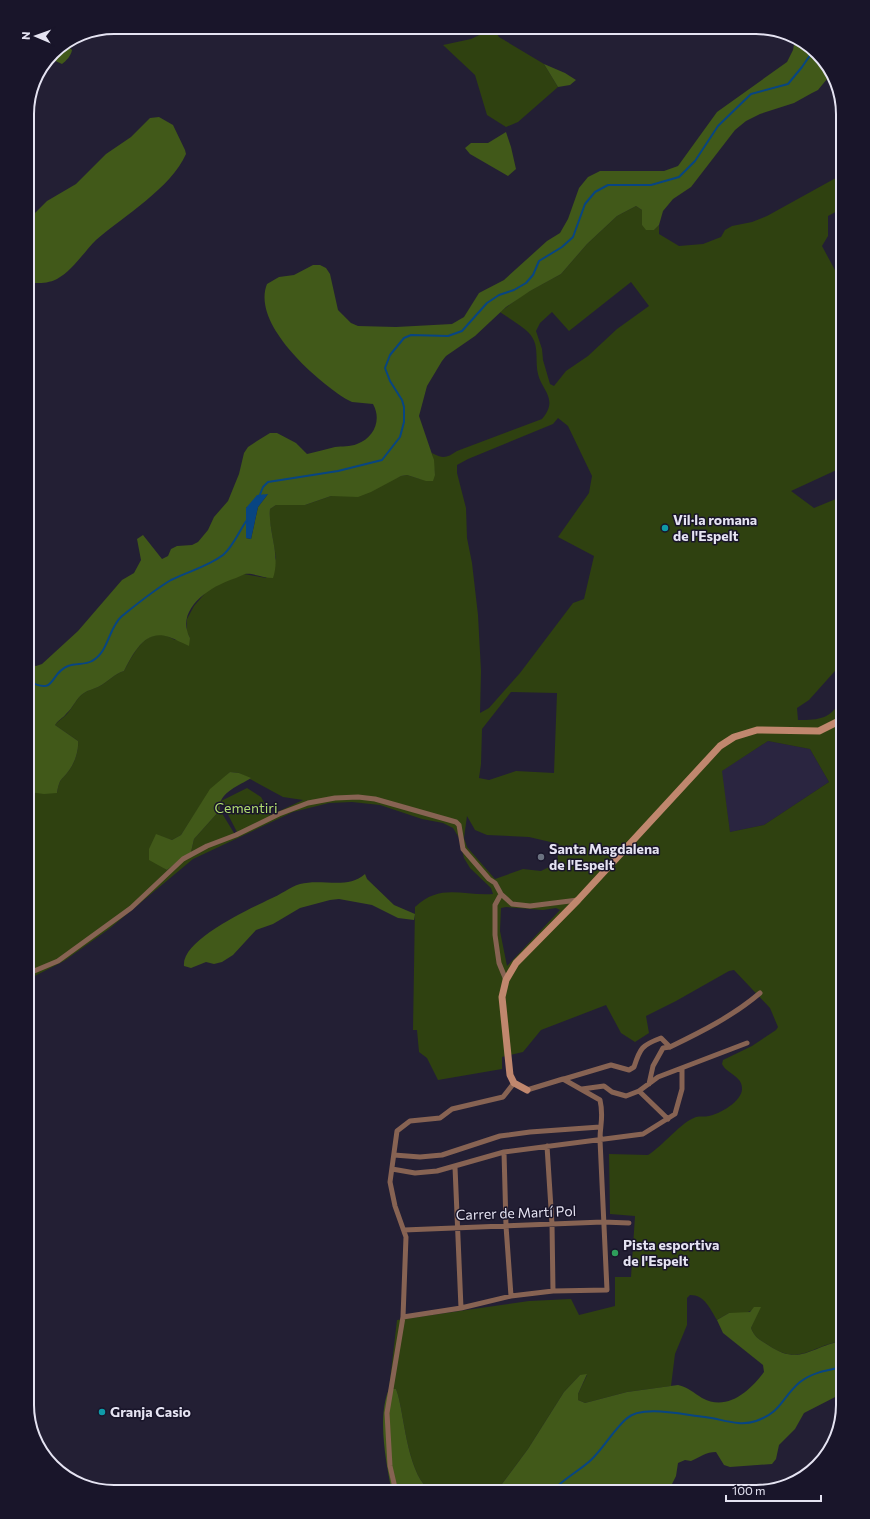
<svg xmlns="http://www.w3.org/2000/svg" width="870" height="1519" viewBox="0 0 870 1519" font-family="Commissioner,sans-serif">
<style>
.built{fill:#2a2540}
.green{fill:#2f4110;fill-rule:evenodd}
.forest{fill:#415919;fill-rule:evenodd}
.water{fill:#084582}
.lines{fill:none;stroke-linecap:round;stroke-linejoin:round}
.stream{stroke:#084582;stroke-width:2}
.street{stroke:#876353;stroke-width:5}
.secondary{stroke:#c0876e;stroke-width:7}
.culture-dot{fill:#0f9aa8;stroke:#19152a;stroke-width:1.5}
.worship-dot{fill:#6b7280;stroke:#19152a;stroke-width:1.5}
.leisure-dot{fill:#2e9e5b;stroke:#19152a;stroke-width:1.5}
.labels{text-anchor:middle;stroke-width:3;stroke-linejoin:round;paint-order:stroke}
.poi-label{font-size:14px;font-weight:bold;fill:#e5e3f2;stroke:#19152a;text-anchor:start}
.park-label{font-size:14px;fill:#b1dd70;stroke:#19152a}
.street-label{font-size:14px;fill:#e5e3f2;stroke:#19152a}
.rim{fill:none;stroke:#e5e3f2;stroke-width:2}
</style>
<rect width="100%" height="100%" fill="#231f34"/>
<path class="built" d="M768,741l42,8 19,33 -65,43 -34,7 -9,-61z"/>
<path class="green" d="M490,30l5,1 4,6 45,27 14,23 -40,35 -12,5 -19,-12 -12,-40 -32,-30 28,-6z
M843,174v34l-15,8v20l-6,10 21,39v182l-52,24 23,17 29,-12v166l-34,38 -12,8 1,12c23,0 32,-1 45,-22v643c-32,4 -43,26 -75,4 -8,-5 -14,-8 -17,-17l9,-21 -17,7 -14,-1 -12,7c-7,-11 -12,-25 -27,-25l-3,3v27l-12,29 -4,32 -44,6 -42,11 -7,-3v-6l9,-19h-7l-16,17 -36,57 -32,43h-64c-24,-15 -27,-71 -34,-97l-2,-6h-7l8,-69 132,-19 42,-2 8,16 36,-9v-29h16l4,-61 -25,-2 -1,-60 39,1c15,-9 33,-33 48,-38 4,-1 9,0 13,-1 11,-2 34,-15 33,-28 0,-12 -15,-14 -20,-24l1,-4 29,-14 24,-16 2,-3 -8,-19 -36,-38 -5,1 -53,30 -30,15 3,17 -14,9 -14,-9 -15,-28 -65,25 -18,22 -21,5v12l-64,11 -11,-22 -8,-6 -2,-22h-4l2,-123c25,-24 47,-11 78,-13l-2,-6 -21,-20 -6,-10 -5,-20 -6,-10 -10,-5 -21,-4 -42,-14 -28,-3 -23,1 -36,9 -100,47 -84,70 -45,32 -37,19v-107c14,-14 2,-16 1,-30 0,-7 2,-15 3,-23h-4v-52l3,11 -1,6 28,8c3,-17 5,-12 13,-24 5,-7 9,-20 8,-28l-23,-16c4,-5 7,-6 11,-10 7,-7 10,-17 18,-22 4,-3 9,-4 14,-6 10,-5 16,-13 26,-16 11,-20 24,-48 51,-31l15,-2 -3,-6v-13l7,-13 13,-15 18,-10 19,-7 22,4 10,-20 -6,-36v-13l6,-4h29l26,-9h20l50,-20 6,-1 13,4 15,-4 -3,-22c11,6 15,5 25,-2l85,-32c17,-20 0,-28 -4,-45 -3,-12 1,-27 -6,-37 -4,-8 -24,-19 -32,-25l24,-18 37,-20 26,-30 30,-28 19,-10 6,4v15l12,5 5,-5v9l20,12 24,-2 18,-7 4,-7 7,-4 20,-4 15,-6zM631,282l18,24 -32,23 -29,27 -22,15 -12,15 -4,-2 -7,-24 -1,-11 -6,-18 4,-8 12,-11 17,19zM558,418l10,8 24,50 -3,17 -31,44 36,19 -10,43 -11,4 -53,70 -31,35 -9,5 1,-42 -3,-56 -6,-52 -5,-25 -1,-30 -9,-35v-8l11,-6 85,-35zM511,692l46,1 -3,80 -38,-2 -27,9 -10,-2 2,-14 1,-35zM768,741l42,8 19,33 -65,43 -34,7 -8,-61zM230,772l9,1 44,24 20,3 -32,15 -10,-18 -14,-9 -26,13 16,31 -3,1 -14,-23 -26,29 -3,13 -24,18 -3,-2 -8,-33 16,5 9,-5 19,-29zM467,816l8,14 12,5 42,2 30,7 -2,19 -16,8 -18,-2 -28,10 -28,-32 -3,-9zM506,907l37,3 13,-2 4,2 -53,56 -7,-35 1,-23z"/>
<path class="forest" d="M795,39l9,3 30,34 -7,3 -9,11 -6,3 -18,10 -34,11 -14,7 -11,9 -44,57 -18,12 -10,12 -4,14 -5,5h-8l-4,-5v-15l-6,-4 -19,10 -30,28 -26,30 -31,17 -24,16 -31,29 -29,20 -4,5 -15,25 -8,30 15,44 1,15 -2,6h-7l-19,-6 -6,1 -30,16 -13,5 -27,-1 -26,9h-29l-6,4c-2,23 11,46 3,69 -9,0 -20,-5 -28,-4 -3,1 -6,3 -9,4 -23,7 -62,30 -46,60l-1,8c-7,-3 -14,-7 -20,-9 -24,-9 -36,17 -45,34 -10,3 -16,11 -26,16 -4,2 -10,3 -14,6 -8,5 -11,15 -18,21 -4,5 -7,5 -11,11l23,16c1,8 -3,21 -8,28 -8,12 -10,7 -13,24l-13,1 -15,-2 1,-13 -3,-11v-104l9,2 6,-2 36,-33 44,-51 12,-7 7,-13 -4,-21 6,-4 19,24 6,-3 3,-7 6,-3 15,-1 6,-3 10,-12 6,-13 14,-16 11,-27 5,-21 4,-6 9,-6 13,-8h7l19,10 11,11c10,-2 19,-5 28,-7 7,-1 15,0 22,-3 17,-6 25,-24 16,-40l-21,-2 -6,-3c-30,-19 -95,-75 -79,-115l12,-7 15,-2 19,-10h7l6,3 4,6 8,36 13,13 7,3 38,1 56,-3 12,-7 15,-24 25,-13 43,-39 13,-8 8,-14 11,-31 9,-11 12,-6h64l14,-5 39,-54 70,-50 6,-12zM268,494l-10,13 -7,32 -5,-1v-30z
M66,44l6,6c-1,6 -6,11 -10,14l-13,-6 4,-6z
M544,64l21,9 11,7 -6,5 -12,2z
M159,117l14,8 12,25 1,4c-15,34 -62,62 -90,86 -13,13 -23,30 -39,39 -10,5 -19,4 -30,4v-62l20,-20 29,-17 30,-30 25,-17 19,-19z
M506,132l5,15 5,22 -8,7 -38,-22 -5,-6 6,-5h17z
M230,772l9,1 12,5c-12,8 -34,15 -31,32l-26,29 -3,13 -24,18 -18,-10v-11l7,-15 16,6 9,-5 29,-46z
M27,820h4c-1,7 -3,15 -3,23 1,14 13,16 -1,30z
M365,874l2,5 27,26 21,9 -1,6 -16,-2 -26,-13 -33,-6 -9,1 -30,8 -27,16 -17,6 -23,25 -11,7 -8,2 -8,-2 -15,6 -7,-2c-3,-26 66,-57 86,-67 10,-4 20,-12 30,-15 22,-6 47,6 65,-10z
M754,1307h7l-10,21c3,9 9,12 17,17 32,22 43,1 75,-4v52l-39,20 -9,16 -16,16 -3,14 -4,5 -42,3 -6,-2 -8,-13c-10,0 -16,5 -25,9l-6,-1 -7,3 -2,13 -6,12c-25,7 -33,-14 -61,4h-113l32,-43 36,-57 16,-17 7,-1 -9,20v6l7,3 42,-11 51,-7c10,2 16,8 24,13 25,14 48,-7 62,-26l-1,-7 -40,-32 -6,-13 12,-7 21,-1z
M389,1389h7l2,6c7,26 10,82 34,97h-40c-6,-29 -15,-75 -3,-103z"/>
<path class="water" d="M268,494l-10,13 -7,32 -5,-1v-30l11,-13z"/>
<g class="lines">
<path class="stream" d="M259,497l4,-10 5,-5 70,-11 44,-11 18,-23 4,-15v-15l-2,-7 -12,-19 -5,-13 5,-13 14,-17 7,-3 37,1 14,-5 25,-28 12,-8 15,-5 12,-7 7,-8 6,-14 23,-14 11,-10 12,-33 10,-12 13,-7h43l28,-8 16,-16 23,-35 33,-32 37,-10 14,-17 11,-16
M27,680c30,17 21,-6 41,-14 8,-3 17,-1 24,-5 17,-9 16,-33 30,-45 15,-12 32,-26 49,-36 18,-9 36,-13 52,-25 10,-8 16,-24 24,-35
M552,1492c11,-14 28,-21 40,-33 12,-12 21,-28 34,-40 15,-15 58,-4 79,-2 17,2 34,10 51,4 26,-9 26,-24 44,-39 13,-10 28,-12 43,-15"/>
<path class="street" d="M501,894l-6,11v30l4,28 7,17
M27,974l31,-13 11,-8 62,-45 52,-49 24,-13 29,-11 43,-21 29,-11 27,-5 23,-1 17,2 81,23 3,3 4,24 26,30 6,4 6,11 11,10 18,2 48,-6
M564,1079l47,-14 18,5 5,-3c6,-19 8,-22 27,-29l9,9
M649,1084l4,-18 10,-18 7,-1c31,-15 63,-31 90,-54
M582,1089l22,-3 8,6 14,4 13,-5 19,-14 89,-34
M639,1091l29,28
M547,1146l5,78 1,67
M504,1152l2,74 5,70
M394,1155l26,2 22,-2 58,-19 30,-4 70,-5
M455,1167l6,141
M392,1169l23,4 22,-2 67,-19 139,-18 32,-20 7,-25v-21
M404,1230l199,-8 26,1
M403,1317l58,-9 50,-12 42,-5 54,-1 -7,-150c0,-17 4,-23 0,-40l-37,-21 -36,11
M396,1492l-6,-26 -3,-53 16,-96 3,-80 -11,-31 -5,-24 7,-51 13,-10 30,-3 12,-9 51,-12 11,-14"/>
<path class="secondary" d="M527,1090l-13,-7 -4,-8 -8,-78 4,-17 10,-17 62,-63 142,-154 14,-9 23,-7 62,1 24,-12"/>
</g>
<g class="culture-dot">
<circle cx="665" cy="528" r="4"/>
<circle cx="102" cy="1412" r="4"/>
</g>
<circle class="worship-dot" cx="541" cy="857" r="4"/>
<circle class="leisure-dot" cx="615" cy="1253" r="4"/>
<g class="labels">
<g class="poi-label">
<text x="673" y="525">Vil·la romana<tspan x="673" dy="16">de l'Espelt</tspan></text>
<text x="549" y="854">Santa Magdalena<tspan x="549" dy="16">de l'Espelt</tspan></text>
<text x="623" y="1250">Pista esportiva<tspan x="623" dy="16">de l'Espelt</tspan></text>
<text x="110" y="1417">Granja Casio</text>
</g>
<g class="park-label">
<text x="246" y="813">Cementiri</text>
</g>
<g class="street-label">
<text transform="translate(516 1213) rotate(-2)" y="5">Carrer de Martí Pol</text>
</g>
</g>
<path d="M0 0H870V1519H0ZM114 34H756A80 80 0 0 1 836 114V1405A80 80 0 0 1 756 1485H114A80 80 0 0 1 34 1405V114A80 80 0 0 1 114 34Z" fill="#19152a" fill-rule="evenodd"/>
<path class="rim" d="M114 34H756A80 80 0 0 1 836 114V1405A80 80 0 0 1 756 1485H114A80 80 0 0 1 34 1405V114A80 80 0 0 1 114 34Z"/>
<g transform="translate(36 36) rotate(272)" stroke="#19152a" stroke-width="3" paint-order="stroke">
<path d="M0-3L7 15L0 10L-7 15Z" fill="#e5e3f2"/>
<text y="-6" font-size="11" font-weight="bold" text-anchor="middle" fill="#e5e3f2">N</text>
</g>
<path d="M726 1495v6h95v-6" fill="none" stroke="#e5e3f2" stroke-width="2"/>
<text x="732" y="1495" font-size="12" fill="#e5e3f2" stroke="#19152a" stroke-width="3" paint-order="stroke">100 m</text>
</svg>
